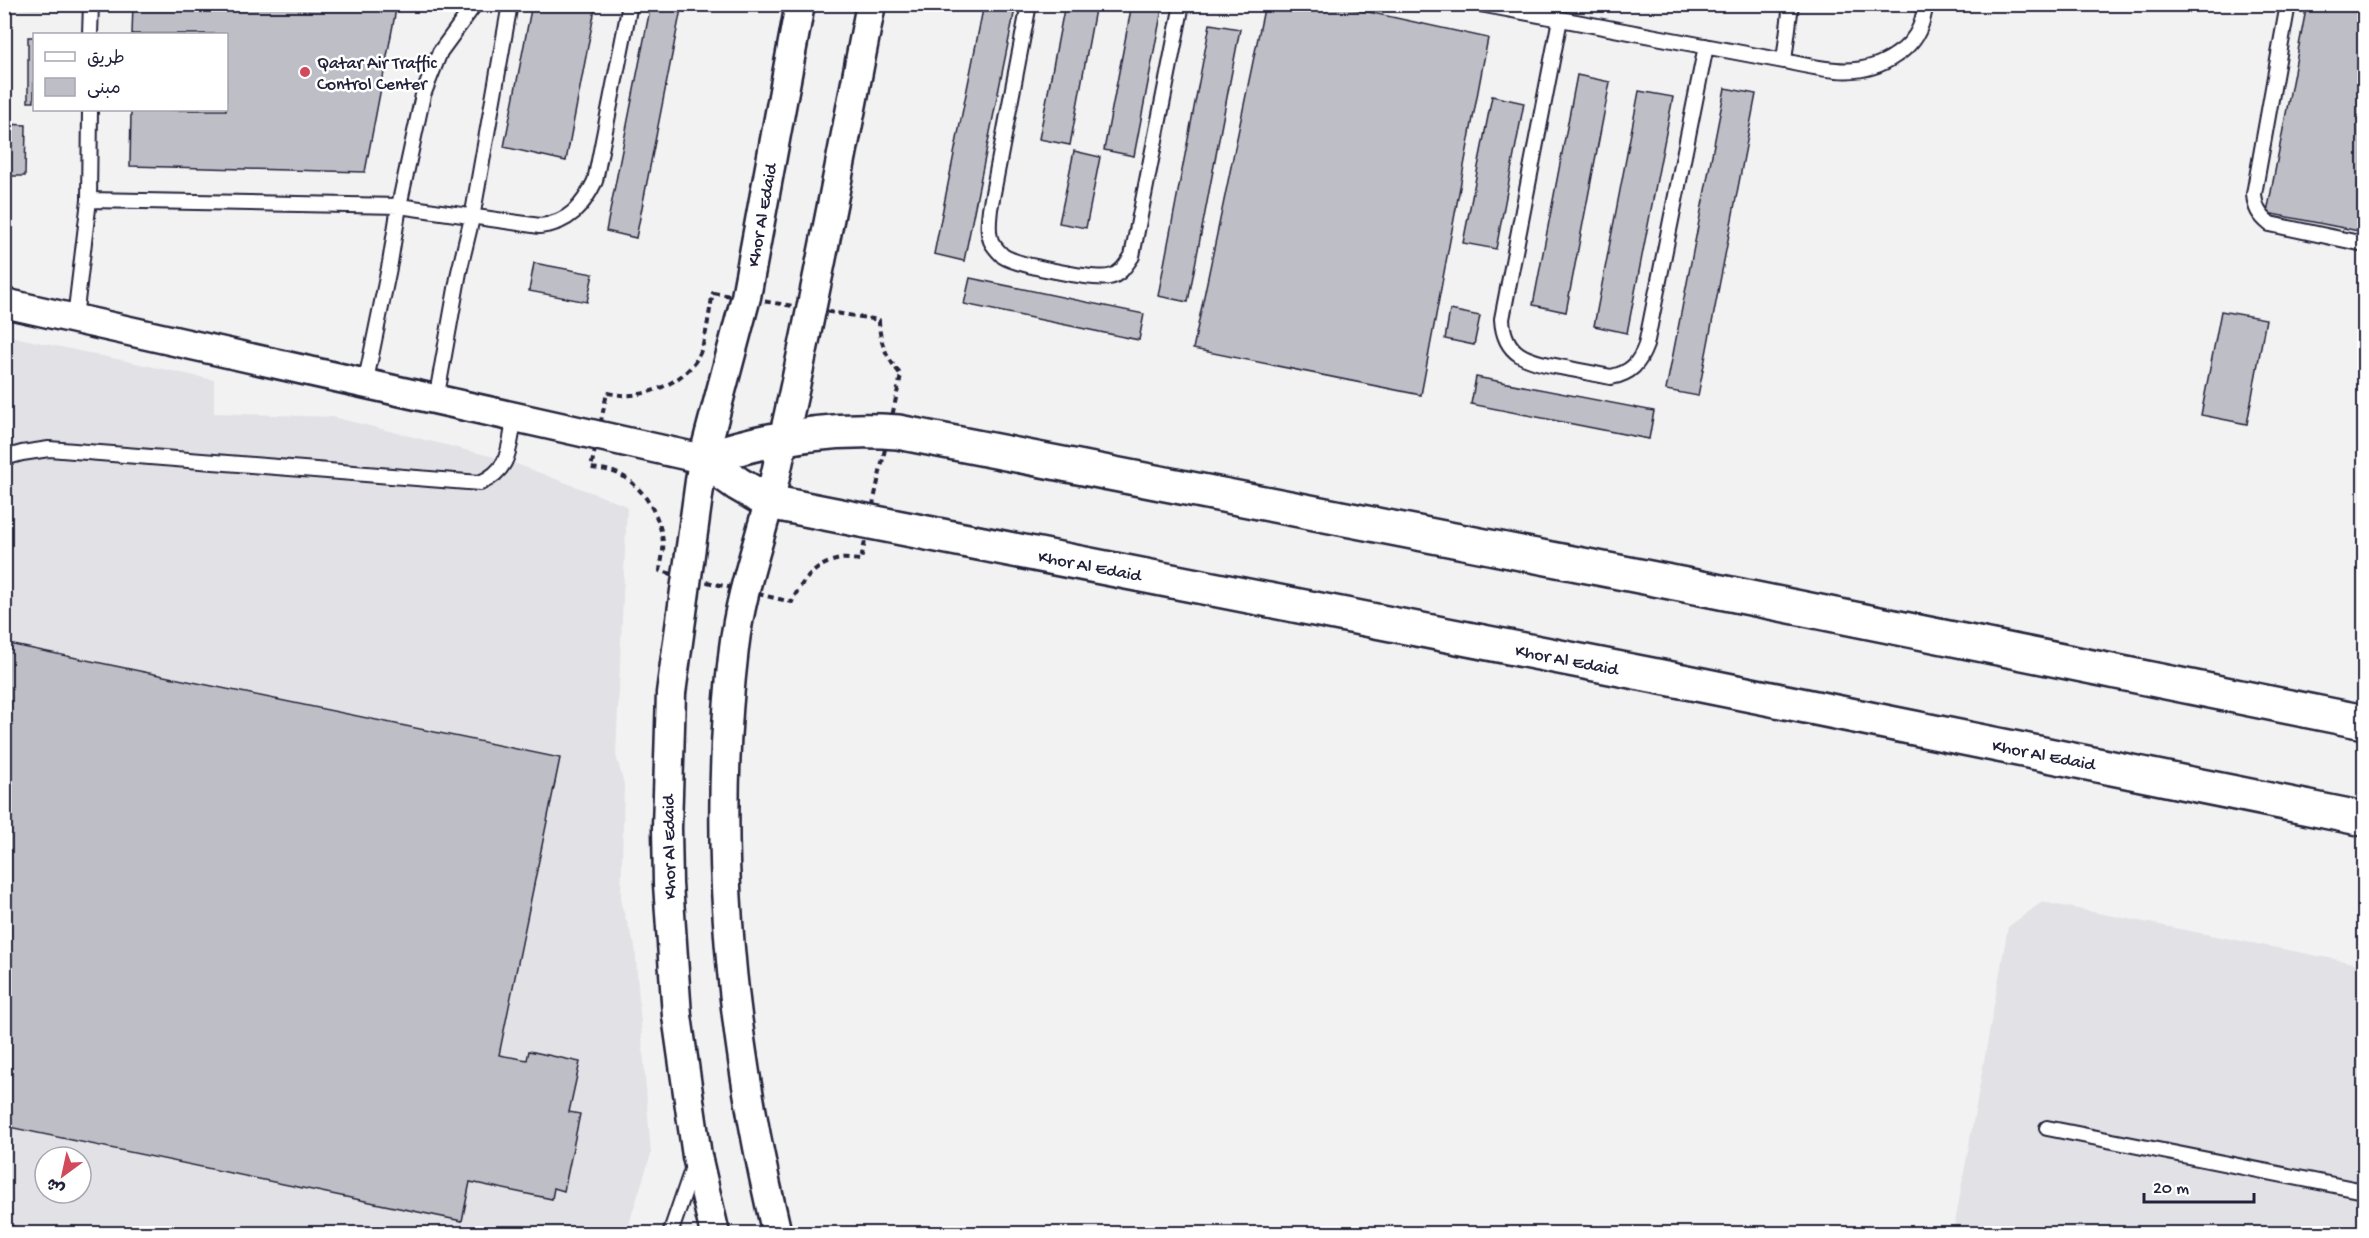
<svg xmlns="http://www.w3.org/2000/svg" width="2369" height="1238" viewBox="0 0 2369 1238" font-family="'Gochi Hand','Playpen Sans Arabic',sans-serif">
<style>
.built{fill:#e2e2e6;fill-rule:evenodd}
.building{fill:#bebec6;stroke:#22223b;stroke-width:1.5}
.lines{fill:none;stroke-linecap:round;stroke-linejoin:round}
.lane-casing{stroke:#22223b;stroke-width:18}
.street-casing{stroke:#22223b;stroke-width:33}
.secondary-casing{stroke:#22223b;stroke-width:38}
.path{stroke:#22223b;stroke-width:4;stroke-dasharray:6 4.5;stroke-linecap:butt}
.lane{stroke:#fff;stroke-width:14}
.street{stroke:#fff;stroke-width:28}
.secondary{stroke:#fff;stroke-width:33}
.poi-dot{fill:#d1495b;stroke:#fff;stroke-width:2}
.labels{text-anchor:middle;stroke-width:5;stroke-linejoin:round;paint-order:stroke}
.poi-label{font-size:18px;fill:#22223b;stroke:#fff;text-anchor:start}
.street-label{font-size:18px;fill:#22223b;stroke:#fff}
</style>
<rect width="100%" height="100%" fill="#f2f2f3"/>
<filter id="ink" filterUnits="userSpaceOnUse"><feTurbulence type="fractalNoise" baseFrequency=".0167" numOctaves="2"/><feDisplacementMap in="SourceGraphic" scale="12" xChannelSelector="R" yChannelSelector="G"/><feConvolveMatrix kernelMatrix="1 2 1 2 8 2 1 2 1" color-interpolation-filters="sRGB"/></filter>
<g filter="url(#ink)">
<path class="built" d="M5,335l209,45v33l119,4 173,43 121,46 -11,249 8,29 -3,120 14,42 16,208 -25,79 -621,1zM45,1157h36v36h-36z
M2042,902l322,63v268l-411,1 55,-307z"/>
<path class="building" d="M4,4h51v4l-51,-1z
M133,4h264l-32,168 -235,-6 1,-56h95v-76h-94z
M532,4h64l-30,157 -62,-14z
M651,4h31l-46,234 -30,-7z
M984,4h32l-52,257 -30,-7z
M1065,4h31l-26,141 -31,-6z
M1132,4h31l-29,152 -30,-6z
M1265,4h67l156,34 -67,357 -228,-46z
M2307,4h57v228l-97,-19z
M1210,24l30,5 -52,273 -30,-6z
M28,37h6v65h-6z
M4,38h4l-1,68h-3z
M1577,75l33,7 -44,230 -33,-7z
M1725,88l31,6 -58,302 -32,-6z
M1639,91l34,6 -46,236 -33,-7z
M1492,96l32,7 -28,146 -33,-6z
M4,124l22,1 -1,51h-21z
M1074,151l26,6 -14,71 -27,-5z
M534,263l59,11 -6,28 -58,-11z
M970,278l174,36 -5,26 -175,-36z
M1450,310l30,6 -6,29 -29,-6z
M2221,311l45,8 -19,105 -46,-9z
M1476,377l178,34 -5,28 -178,-35z
M4,643l556,115 -61,297 28,5 2,-9 51,11 -11,50 11,2 -16,77 -10,-3 -2,11 -82,-17 -8,39 -458,-95z"/>
<g class="lines">
<defs>
<path id="lane" d="M1029,4l-39,205c-1,11 -3,22 1,32 2,5 9,12 12,15 13,9 90,24 106,21 11,-2 17,-12 23,-21l50,-252
M1480,4l304,57
M1791,4l-7,57c39,8 77,19 112,-6 10,-6 20,-17 24,-28 3,-7 4,-15 6,-23
M2288,4l-34,190c1,14 5,21 16,30l94,20
M1560,19l-58,300c2,38 27,42 58,48 17,3 34,7 51,10 20,-4 28,-13 35,-32l60,-299
M90,34l1,-30
M89,200l310,6 141,20c29,-3 43,-20 55,-45l35,-177
M75,318l14,-118 1,-90
M365,385l25,-122 9,-57 24,-111 17,-43 35,-48
M436,400l23,-128 13,-54 38,-214
M4,458l18,-5 27,-4 431,34c32,-14 28,-36 35,-66
M2047,1128l317,63
M4,1232l7,2
M670,1234l24,-70"/>
<path id="street" d="M4,303l699,156
M715,1234l-18,-78 -20,-140 -9,-132 -1,-56 4,-135 32,-234 43,-162 54,-293
M777,1234c-46,-191 -66,-391 -43,-586 6,-51 22,-96 35,-146 7,-26 12,-53 18,-79 31,-139 57,-279 84,-419"/>
<path id="secondary" d="M703,459l35,25 31,18 918,180 677,137
M703,459c62,-21 130,-32 195,-27l803,156 663,134"/>
</defs>
<use href="#lane" class="lane-casing"/>
<use href="#street" class="street-casing"/>
<use href="#secondary" class="secondary-casing"/>
<path class="path" d="M713,293l166,27c0,22 8,38 22,55l-40,185c-6,0 -14,-2 -20,-1 -23,3 -41,23 -49,43l-132,-31c1,-9 4,-19 3,-28 -2,-28 -24,-65 -53,-72 -6,-2 -13,-2 -19,-3l16,-75c8,1 16,3 24,2 26,-2 58,-17 69,-42 7,-18 9,-41 13,-60z"/>
<use href="#lane" class="lane"/>
<use href="#street" class="street"/>
<use href="#secondary" class="secondary"/>
</g>
</g>
<circle class="poi-dot" cx="305" cy="72" r="6"/>
<g class="labels">
<g class="poi-label">
<text x="317" y="68">Qatar Air Traffic<tspan x="317" dy="21">Control Center</tspan></text>
</g>
<g class="street-label">
<text transform="translate(761 215) rotate(-80)" y="6">Khor Al Edaid</text>
<text transform="translate(1090 565) rotate(11)" y="6">Khor Al Edaid</text>
<text transform="translate(1567 659) rotate(11)" y="6">Khor Al Edaid</text>
<text transform="translate(2044 754) rotate(11)" y="6">Khor Al Edaid</text>
<text transform="translate(668 847) rotate(-91)" y="6">Khor Al Edaid</text>
</g>
</g>
<rect width="2369" height="1238" fill="none" stroke="#fff" stroke-width="24"/>
<rect x="12" y="12" width="2345" height="1214" fill="none" stroke="#22223b" stroke-width="2" filter="url(#ink)"/>
<rect x="33" y="33" width="195" height="78" fill="#ffffff" stroke="#a7a7b1" stroke-width="1.5"/>
<rect x="45" y="52" width="30" height="9" fill="#ffffff" stroke="#a7a7b1" stroke-width="1.5"/>
<text x="87" y="63" font-size="18" fill="#22223b">طريق</text>
<rect x="45" y="78" width="30" height="18" fill="#bebec6" stroke="#a7a7b1" stroke-width="1.5"/>
<text x="87" y="93" font-size="18" fill="#22223b">مبنى</text>
<g transform="translate(63 1175) rotate(213)"><circle r="28" fill="#ffffff" stroke="#a7a7b1" stroke-width="1.5"/>
<path d="M0-4.5L10 22L0 15L-10 22Z" fill="#d1495b"/>
<text y="-9" font-size="16" font-weight="bold" text-anchor="middle" fill="#22223b">ش</text>
</g>
<path d="M2144 1193v9h110v-9" fill="none" stroke="#22223b" stroke-width="3"/>
<text x="2153" y="1193" font-size="18" fill="#22223b" stroke="#ffffff" stroke-width="4.5" paint-order="stroke">20 m</text>
</svg>
